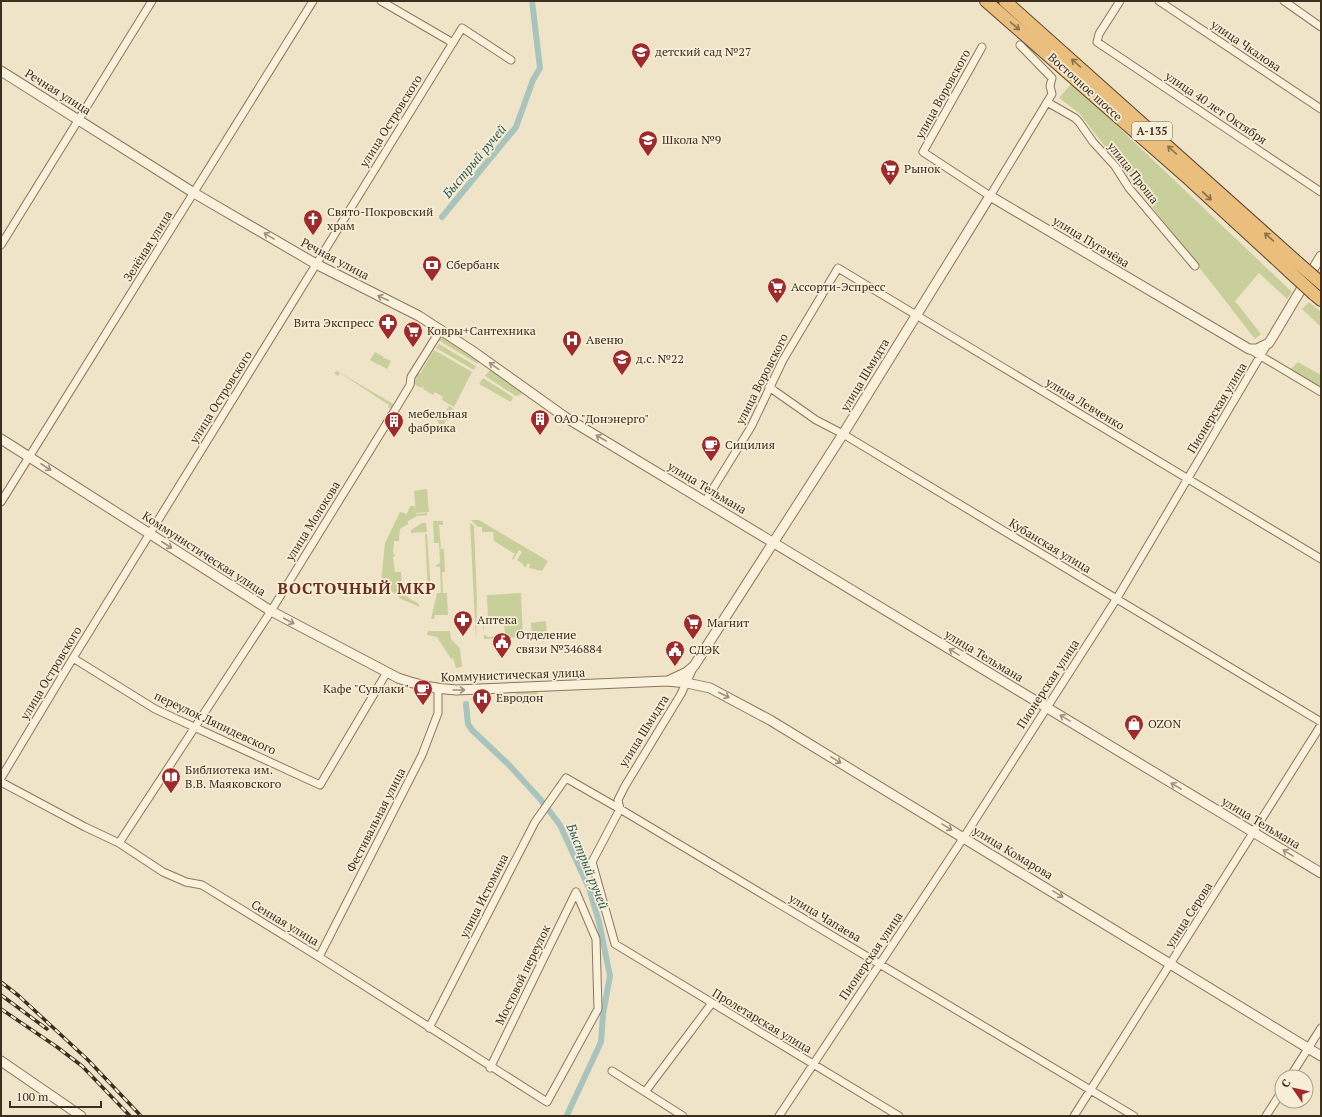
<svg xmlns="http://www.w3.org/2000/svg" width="1322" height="1117" viewBox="0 0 1322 1117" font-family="'PT Serif',serif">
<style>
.green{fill:#c9cf9b}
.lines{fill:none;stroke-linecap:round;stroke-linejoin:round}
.canal{stroke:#a9c4bc;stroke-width:6}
.minor-casing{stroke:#8d765c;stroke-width:9}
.tertiary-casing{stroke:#8d765c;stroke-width:11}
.trunk-casing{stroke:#5b4430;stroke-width:14}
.minor{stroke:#faf1dc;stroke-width:7}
.tertiary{stroke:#faf1dc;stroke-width:9}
.trunk{stroke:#eabe7c;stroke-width:12}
.rail-casing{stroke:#3d2e20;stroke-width:3.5}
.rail{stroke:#f7eed8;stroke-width:2;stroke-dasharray:6;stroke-linecap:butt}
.trunk-bridge-casing{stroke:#5b4430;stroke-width:14;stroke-linecap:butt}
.trunk-bridge{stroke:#eabe7c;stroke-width:12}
.oneway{stroke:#8b6f49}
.oneway2{stroke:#9c907e}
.labels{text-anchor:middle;stroke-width:3.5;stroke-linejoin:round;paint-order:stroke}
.shield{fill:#f7eed8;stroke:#756857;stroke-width:1}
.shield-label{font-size:11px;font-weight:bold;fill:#3d2e20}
.street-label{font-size:12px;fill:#3d2e20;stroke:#f7eed8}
.poi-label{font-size:12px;fill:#3d2e20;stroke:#f7eed8;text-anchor:start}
.water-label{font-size:13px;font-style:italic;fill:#2f5d5a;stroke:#f7eed8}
.district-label{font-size:16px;font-weight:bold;letter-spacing:1px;fill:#6b2e1e;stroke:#f7eed8}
</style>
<rect width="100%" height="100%" fill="#f0e4c8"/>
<path class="green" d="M1072,83l220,209 -5,7 -28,-26 -24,28 26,33 -6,5 -176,-226 -20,-15z
M1309,302l12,10v15l-19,-18z
M445,336l35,24 -2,4 -40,-24z
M439,344l37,22 -2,4 -38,-22z
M434,350l38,22 -18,35 -12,-7 1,-3 -8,-5 -2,3 -10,-6 1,-3 -3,2 -7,-4 4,-11 2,1z
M375,352l9,5 -1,2 2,-1 6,3 -4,8 -7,-4 1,-1 -2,1 -9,-5z
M1298,362l23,13v13l-32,-17z
M490,370h2l31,24 -7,2 -31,-20z
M337,371l58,34 -2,3h-5l1,-3 -49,-32 -2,3 -4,-3z
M483,378l30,19 -2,5 -32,-18z
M449,406l4,2 -11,20 -6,-9 3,-5 3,2z
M427,489l2,23 -13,1 -2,-22z
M410,506h5l1,8 11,-1v2l-10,1 -9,5v3l-8,5 -1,12h-5l-1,13 3,1 -3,2 2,15h6c2,18 -1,23 17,31l2,4 -19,-8 -20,-17 4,-39 15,-31 7,2z
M471,520h8l69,41 -6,10 -13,-3 1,-4h-3l-2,4 -2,-4 -6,-4 5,-8 -3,-2 -6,10 -1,-2 3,-4 -21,-13 -1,-9h-11v-5h-4z
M433,521h10v4h-4l2,24h3l1,23h-3l1,21h4l1,22h-13l-1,4h-3l6,-26h4l-1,-26 -5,-1 5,-3 -1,-20h-5z
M422,523h4l1,9 -16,1v-3z
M470,523l4,3 3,75 -1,39z
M425,534h2l4,58h-3z
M521,593l2,44 -39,2v-4h2l1,2 18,-1 -1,-14 -19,1 -2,7v-9h5l-1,-26z
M546,621l1,13 -15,2 -1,-13z
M428,631h22l1,8 9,9 2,19 -6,1 -3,-10 -2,1 -14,-22 -10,-2z
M536,691l3,4 -2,4 -21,-1v-6z"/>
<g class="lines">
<path class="canal" d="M442,217l74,-90 17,-47 7,-12 -8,-67
M466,704l2,20 4,6 37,35 32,35 19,25 29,63 10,34 11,54 -7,38 -2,28 -34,73"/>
<defs>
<path id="minor" d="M381,1l72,42
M1120,1l-21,33 -2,8 224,150
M1159,1l162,108
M1284,1l37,26
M982,47l-59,105 67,44 62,-102 -2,-8 2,-8 -32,-33
M1047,102l28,16 4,4 14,20 22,24 14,22 66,78
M1,245l151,-244
M1249,349l72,43
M769,387l47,33 27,14 478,288
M706,500l45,-73 32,-67 55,-92 483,291
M1,502l312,-501
M73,658l82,51 165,76 67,-113
M693,668l-12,26 -56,92 -7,14 2,9 -28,53 23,82 284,172
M1,778l72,-120 389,-630 49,32
M1,782l84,45 34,16 44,29 23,10 16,3 117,72 228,145 51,-93 -2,-70 -20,-47
M119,843l152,-232 127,-206 12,-20 1,-8 30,-48
M319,957l103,-202 16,-42v-24
M429,1028l106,-206 31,-44 54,31 514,307
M490,1068l86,-176
M612,1071l71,45
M1290,1077l31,-49
M645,1092l67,-89
M779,1116l185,-279 153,-239 151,-255
M1074,1116l247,-391
M1266,1116l16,-25"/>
<path id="tertiary" d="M1,71l193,122 122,71 103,52 52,34 94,67 756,456
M1,439l270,172 127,67c19,7 37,11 58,12l211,-9 20,2 23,5 60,32 551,336
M670,680l17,-8 7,-6 149,-232 147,-238 259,153h8l12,-6 52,-87
M1,1061l80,55"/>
<path id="trunk" d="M986,1l203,178 101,93
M1005,1l293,262
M1314,294l7,6"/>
</defs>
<use href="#minor" class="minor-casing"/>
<use href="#tertiary" class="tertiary-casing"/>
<use href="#trunk" class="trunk-casing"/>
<use href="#minor" class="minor"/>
<use href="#tertiary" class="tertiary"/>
<use href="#trunk" class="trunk"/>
<defs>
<path id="rail" d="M1,982l18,14 69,64 53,56
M1,995l46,34
M1,1009l56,38 25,19 48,50"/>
</defs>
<use href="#rail" class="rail-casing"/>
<use href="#rail" class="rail"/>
<defs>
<path id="trunk-bridge" d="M1298,263l23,20
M1290,272l24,22"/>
</defs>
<use href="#trunk-bridge" class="trunk-bridge-casing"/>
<use href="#trunk-bridge" class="trunk-bridge"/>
</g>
<defs><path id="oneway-shaft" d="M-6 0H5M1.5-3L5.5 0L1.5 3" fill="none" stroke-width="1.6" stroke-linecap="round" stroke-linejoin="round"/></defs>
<g class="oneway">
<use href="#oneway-shaft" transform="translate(1015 26) rotate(41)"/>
<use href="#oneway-shaft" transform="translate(1076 63) rotate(-138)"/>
<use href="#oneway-shaft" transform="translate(1172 150) rotate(-138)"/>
<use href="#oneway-shaft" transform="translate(1207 196) rotate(43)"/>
<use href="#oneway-shaft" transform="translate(1269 237) rotate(-138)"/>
</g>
<g class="oneway2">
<use href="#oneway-shaft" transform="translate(269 236) rotate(-149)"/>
<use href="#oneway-shaft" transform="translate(383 298) rotate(-155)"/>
<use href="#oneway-shaft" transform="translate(494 366) rotate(-145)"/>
<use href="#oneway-shaft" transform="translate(601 438) rotate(-150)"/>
<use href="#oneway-shaft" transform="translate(46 467) rotate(33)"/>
<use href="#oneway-shaft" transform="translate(167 545) rotate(33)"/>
<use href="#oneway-shaft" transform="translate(289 621) rotate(28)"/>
<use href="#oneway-shaft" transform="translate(954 652) rotate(-149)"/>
<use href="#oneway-shaft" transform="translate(459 690)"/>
<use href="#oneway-shaft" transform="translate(724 695) rotate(27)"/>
<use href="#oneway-shaft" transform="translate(1065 718) rotate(-149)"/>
<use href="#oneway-shaft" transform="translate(836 760) rotate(31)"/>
<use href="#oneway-shaft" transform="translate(1176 786) rotate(-149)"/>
<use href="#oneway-shaft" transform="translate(947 827) rotate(31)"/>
<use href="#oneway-shaft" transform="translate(1288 853) rotate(-149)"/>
<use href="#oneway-shaft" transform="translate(1058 894) rotate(31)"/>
</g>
<defs>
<symbol id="school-pin" viewBox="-11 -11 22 30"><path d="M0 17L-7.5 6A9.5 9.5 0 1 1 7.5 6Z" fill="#9e2a2b" stroke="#f7eed8"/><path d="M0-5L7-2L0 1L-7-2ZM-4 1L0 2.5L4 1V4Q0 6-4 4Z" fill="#fff"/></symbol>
<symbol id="supermarket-pin" viewBox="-11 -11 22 30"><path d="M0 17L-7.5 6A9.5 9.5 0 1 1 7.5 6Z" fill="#9e2a2b" stroke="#f7eed8"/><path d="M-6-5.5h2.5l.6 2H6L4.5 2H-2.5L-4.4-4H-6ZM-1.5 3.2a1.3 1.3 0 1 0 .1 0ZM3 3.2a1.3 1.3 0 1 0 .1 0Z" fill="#fff"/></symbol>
<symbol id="church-pin" viewBox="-11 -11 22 30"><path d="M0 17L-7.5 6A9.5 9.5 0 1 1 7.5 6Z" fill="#9e2a2b" stroke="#f7eed8"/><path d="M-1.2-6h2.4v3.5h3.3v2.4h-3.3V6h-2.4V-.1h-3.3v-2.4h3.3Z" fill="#fff"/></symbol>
<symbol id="bank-pin" viewBox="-11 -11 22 30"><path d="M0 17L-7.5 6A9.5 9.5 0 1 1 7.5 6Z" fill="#9e2a2b" stroke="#f7eed8"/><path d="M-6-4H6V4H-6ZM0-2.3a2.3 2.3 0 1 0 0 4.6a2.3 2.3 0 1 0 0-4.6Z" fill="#fff"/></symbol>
<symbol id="pharmacy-pin" viewBox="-11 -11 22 30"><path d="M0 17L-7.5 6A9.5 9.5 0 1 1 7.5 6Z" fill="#9e2a2b" stroke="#f7eed8"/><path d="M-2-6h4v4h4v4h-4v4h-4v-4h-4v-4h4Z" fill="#fff"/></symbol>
<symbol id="hospital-pin" viewBox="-11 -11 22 30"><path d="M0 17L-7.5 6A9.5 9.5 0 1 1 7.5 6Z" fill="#9e2a2b" stroke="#f7eed8"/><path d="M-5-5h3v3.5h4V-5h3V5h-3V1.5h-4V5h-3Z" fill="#fff"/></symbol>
<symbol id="building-pin" viewBox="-11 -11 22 30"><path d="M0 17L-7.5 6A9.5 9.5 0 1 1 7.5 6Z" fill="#9e2a2b" stroke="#f7eed8"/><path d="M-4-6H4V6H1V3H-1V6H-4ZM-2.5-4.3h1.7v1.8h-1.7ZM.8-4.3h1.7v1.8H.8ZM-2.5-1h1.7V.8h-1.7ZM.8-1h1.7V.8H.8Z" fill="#fff"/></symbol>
<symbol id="cafe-pin" viewBox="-11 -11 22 30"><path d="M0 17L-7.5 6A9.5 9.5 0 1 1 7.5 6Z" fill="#9e2a2b" stroke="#f7eed8"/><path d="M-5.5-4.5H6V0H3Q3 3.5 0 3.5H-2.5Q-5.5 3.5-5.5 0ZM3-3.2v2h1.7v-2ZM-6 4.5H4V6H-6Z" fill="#fff"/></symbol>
<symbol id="civic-pin" viewBox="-11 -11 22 30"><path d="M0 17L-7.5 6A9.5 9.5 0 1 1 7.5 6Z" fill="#9e2a2b" stroke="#f7eed8"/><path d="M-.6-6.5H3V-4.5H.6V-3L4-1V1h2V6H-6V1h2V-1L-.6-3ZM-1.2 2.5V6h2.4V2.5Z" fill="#fff"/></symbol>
<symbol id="shop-pin" viewBox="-11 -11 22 30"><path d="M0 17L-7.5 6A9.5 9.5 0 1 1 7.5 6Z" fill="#9e2a2b" stroke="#f7eed8"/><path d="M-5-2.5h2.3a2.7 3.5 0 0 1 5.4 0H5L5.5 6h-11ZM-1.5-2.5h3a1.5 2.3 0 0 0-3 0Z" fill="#fff"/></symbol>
<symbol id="library-pin" viewBox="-11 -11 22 30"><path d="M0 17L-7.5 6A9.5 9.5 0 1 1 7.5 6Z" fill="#9e2a2b" stroke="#f7eed8"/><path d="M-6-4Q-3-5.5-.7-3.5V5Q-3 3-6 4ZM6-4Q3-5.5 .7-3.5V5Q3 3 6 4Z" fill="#fff"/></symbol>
</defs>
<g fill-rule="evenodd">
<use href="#school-pin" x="630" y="41" width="22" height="30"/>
<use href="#school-pin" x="637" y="129" width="22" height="30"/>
<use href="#supermarket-pin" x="879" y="158" width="22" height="30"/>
<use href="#church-pin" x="302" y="208" width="22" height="30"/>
<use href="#bank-pin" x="421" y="254" width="22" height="30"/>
<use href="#supermarket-pin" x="766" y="276" width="22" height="30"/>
<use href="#pharmacy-pin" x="377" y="312" width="22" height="30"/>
<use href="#supermarket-pin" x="402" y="320" width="22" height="30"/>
<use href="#hospital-pin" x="561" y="329" width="22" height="30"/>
<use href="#school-pin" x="611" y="348" width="22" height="30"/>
<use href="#building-pin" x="529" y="408" width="22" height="30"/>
<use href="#building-pin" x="383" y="410" width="22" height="30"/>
<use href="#cafe-pin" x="700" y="434" width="22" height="30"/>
<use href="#pharmacy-pin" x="452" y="609" width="22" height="30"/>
<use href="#supermarket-pin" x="682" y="612" width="22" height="30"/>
<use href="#civic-pin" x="491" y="631" width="22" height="30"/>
<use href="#civic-pin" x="664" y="639" width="22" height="30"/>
<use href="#cafe-pin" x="412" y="678" width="22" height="30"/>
<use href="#hospital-pin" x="471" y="687" width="22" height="30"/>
<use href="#shop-pin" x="1123" y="713" width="22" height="30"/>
<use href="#library-pin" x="160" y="766" width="22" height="30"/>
</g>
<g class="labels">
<rect class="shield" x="1132" y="122" width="40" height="18" rx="3"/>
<g class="shield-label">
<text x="1152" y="135">А-135</text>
</g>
<g class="street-label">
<text transform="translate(1246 46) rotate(34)" y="4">улица Чкалова</text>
<text transform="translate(1085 87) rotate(42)" y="4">Восточное шоссе</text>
<text transform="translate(58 92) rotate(32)" y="4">Речная улица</text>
<text transform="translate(943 94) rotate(-61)" y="4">улица Воровского</text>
<text transform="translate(1216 108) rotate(34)" y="4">улица 40 лет Октября</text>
<text transform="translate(391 121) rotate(-58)" y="4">улица Островского</text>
<text transform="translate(1133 173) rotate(52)" y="4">улица Проша</text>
<text transform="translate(1091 242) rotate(31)" y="4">улица Пугачёва</text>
<text transform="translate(148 246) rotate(-58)" y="4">Зелёная улица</text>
<text transform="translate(335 259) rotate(28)" y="4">Речная улица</text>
<text transform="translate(865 375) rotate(-59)" y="4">улица Шмидта</text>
<text transform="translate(762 379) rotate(-63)" y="4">улица Воровского</text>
<text transform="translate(221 397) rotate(-58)" y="4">улица Островского</text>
<text transform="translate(1085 404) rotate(31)" y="4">улица Левченко</text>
<text transform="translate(1217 408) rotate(-59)" y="4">Пионерская улица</text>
<text transform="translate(707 488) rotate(31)" y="4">улица Тельмана</text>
<text transform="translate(313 521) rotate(-58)" y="4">улица Молокова</text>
<text transform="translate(1050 546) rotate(31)" y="4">Кубанская улица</text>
<text transform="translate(204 554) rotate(33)" y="4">Коммунистическая улица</text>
<text transform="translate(984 656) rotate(31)" y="4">улица Тельмана</text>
<text transform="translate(51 673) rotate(-59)" y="4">улица Островского</text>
<text transform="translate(513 675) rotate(-2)" y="4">Коммунистическая улица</text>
<text transform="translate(1048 684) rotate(-57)" y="4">Пионерская улица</text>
<text transform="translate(215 723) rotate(25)" y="4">переулок Ляпидевского</text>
<text transform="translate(644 731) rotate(-58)" y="4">улица Шмидта</text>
<text transform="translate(376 820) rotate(-63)" y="4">Фестивальная улица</text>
<text transform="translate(1261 823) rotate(31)" y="4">улица Тельмана</text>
<text transform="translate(1013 853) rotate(31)" y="4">улица Комарова</text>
<text transform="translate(484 896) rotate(-63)" y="4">улица Истомина</text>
<text transform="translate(1189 915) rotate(-57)" y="4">улица Серова</text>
<text transform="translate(825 918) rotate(31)" y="4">улица Чапаева</text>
<text transform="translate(285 923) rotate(31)" y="4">Сенная улица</text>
<text transform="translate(871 956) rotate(-56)" y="4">Пионерская улица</text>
<text transform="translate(523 975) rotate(-64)" y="4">Мостовой переулок</text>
<text transform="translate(762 1021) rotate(31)" y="4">Пролетарская улица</text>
</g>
<g class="poi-label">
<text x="655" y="56">детский сад №27</text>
<text x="662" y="144">Школа №9</text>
<text x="904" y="173">Рынок</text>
<text x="327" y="216">Свято-Покровский<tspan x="327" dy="14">храм</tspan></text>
<text x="446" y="269">Сбербанк</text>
<text x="791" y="291">Ассорти-Эспресс</text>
<text x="374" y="327" text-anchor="end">Вита Экспресс</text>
<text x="427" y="335">Ковры+Сантехника</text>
<text x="586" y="344">Авеню</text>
<text x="636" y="363">д.с. №22</text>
<text x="408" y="418">мебельная<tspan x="408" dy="14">фабрика</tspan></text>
<text x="554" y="423">ОАО "Донэнерго"</text>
<text x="725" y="449">Сицилия</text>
<text x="477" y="624">Аптека</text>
<text x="707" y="627">Магнит</text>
<text x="516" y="639">Отделение<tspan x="516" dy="14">связи №346884</tspan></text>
<text x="689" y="654">СДЭК</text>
<text x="409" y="693" text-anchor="end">Кафе "Сувлаки"</text>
<text x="496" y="702">Евродон</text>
<text x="1148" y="728">OZON</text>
<text x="185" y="774">Библиотека им.<tspan x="185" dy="14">В.В. Маяковского</tspan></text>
</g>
<g class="water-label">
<text transform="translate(474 161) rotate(-50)" y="5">Быстрый ручей</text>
<text transform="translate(588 866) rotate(68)" y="5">Быстрый ручей</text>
</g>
<g class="district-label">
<text x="357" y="594">ВОСТОЧНЫЙ МКР</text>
</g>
</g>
<rect width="1322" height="1117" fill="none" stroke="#3d2e20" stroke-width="4"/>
<g transform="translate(1294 1089) rotate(304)"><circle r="19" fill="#f7eed8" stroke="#ada18e"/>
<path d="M0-3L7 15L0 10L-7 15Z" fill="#9e2a2b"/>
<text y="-6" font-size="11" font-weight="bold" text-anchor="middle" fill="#3d2e20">С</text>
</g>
<path d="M10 1101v6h91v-6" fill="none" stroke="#3d2e20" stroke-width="2"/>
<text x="16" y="1101" font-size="12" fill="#3d2e20" stroke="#f7eed8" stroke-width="3" paint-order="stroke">100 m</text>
</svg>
